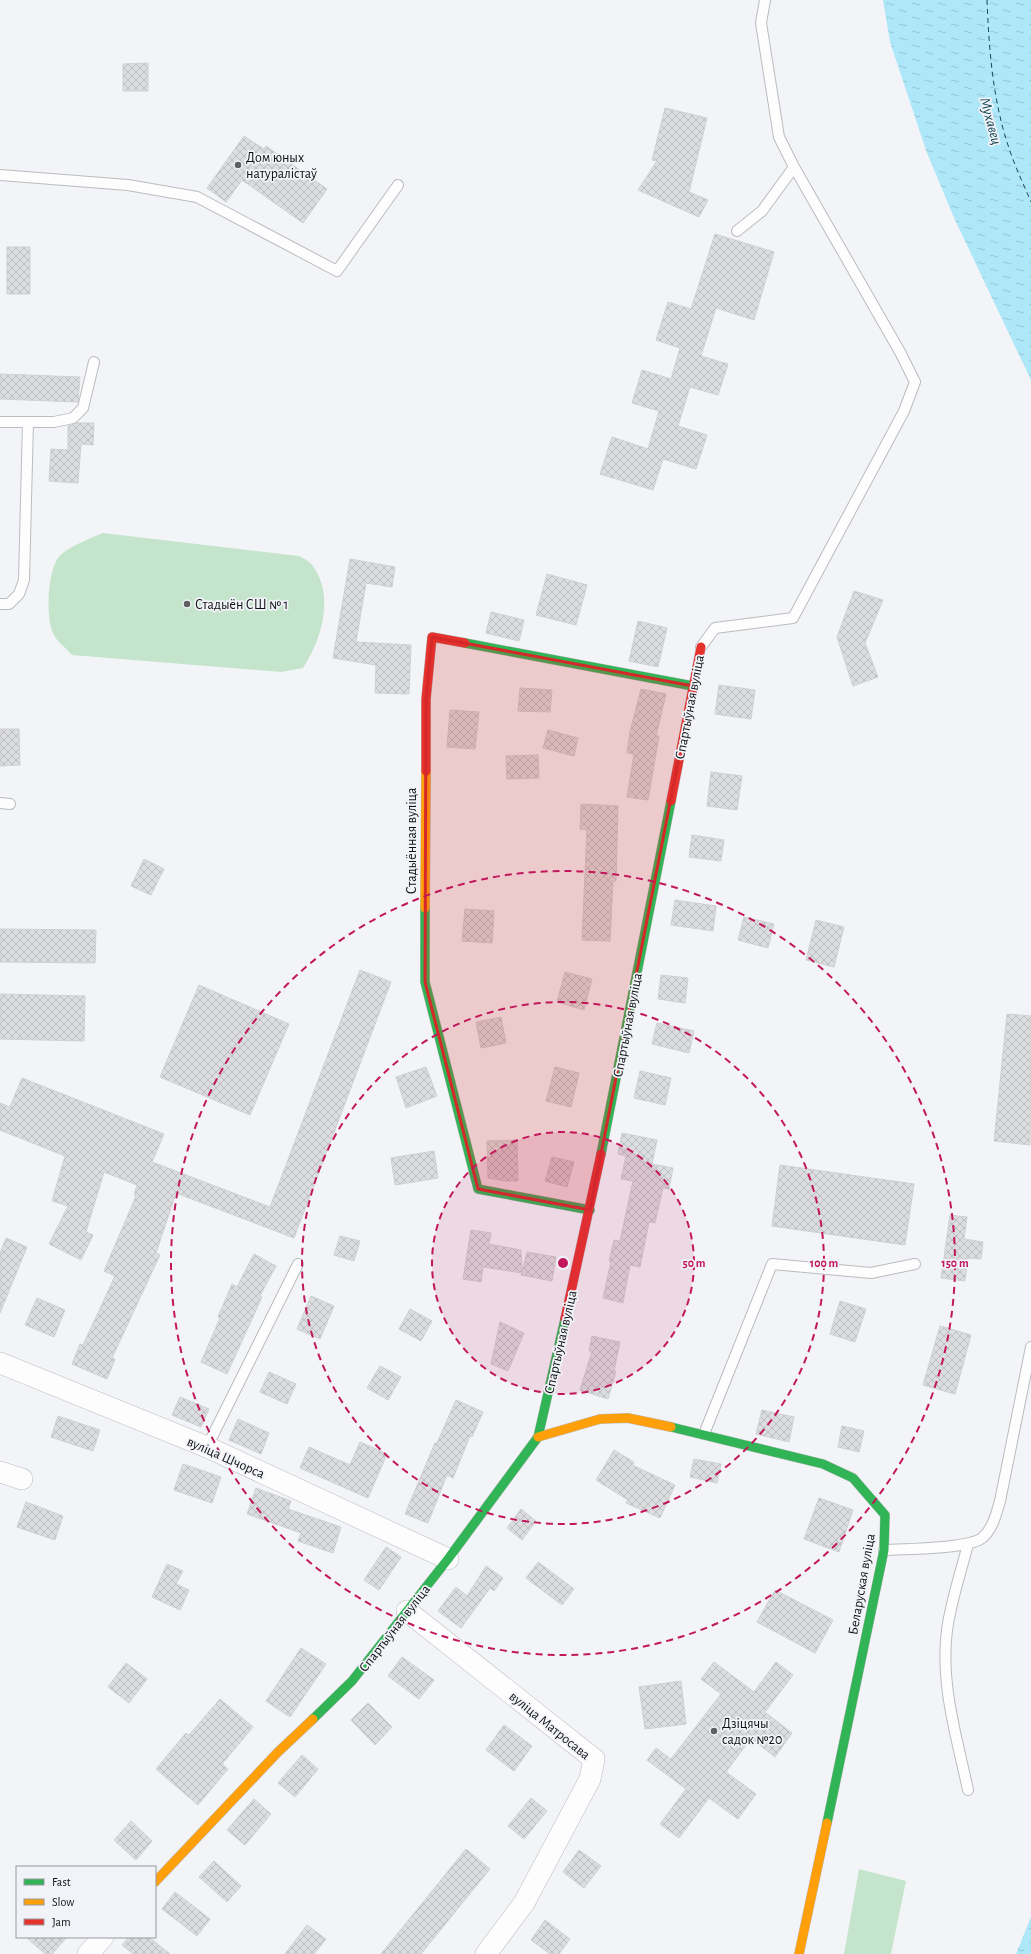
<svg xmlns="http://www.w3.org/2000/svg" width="1031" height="1954" viewBox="0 0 1031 1954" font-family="'Alegreya Sans',sans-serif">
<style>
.green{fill:#c4e5cc}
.water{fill:url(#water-ripples)}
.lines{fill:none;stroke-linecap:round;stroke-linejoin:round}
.ferry{stroke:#194955;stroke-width:1;stroke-dasharray:5 4;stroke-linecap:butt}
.building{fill:url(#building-cross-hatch);stroke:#cfd0d2}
.lane-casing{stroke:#bbbcbf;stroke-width:12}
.street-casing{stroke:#bbbcbf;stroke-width:22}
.fast-casing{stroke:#bbbcbf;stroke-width:10}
.slow-casing{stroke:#bbbcbf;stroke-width:10}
.jam-casing{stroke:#bbbcbf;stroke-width:10}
.lane{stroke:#fdfdfe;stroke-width:10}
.street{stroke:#fdfdfe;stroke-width:21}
.fast{stroke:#30b455;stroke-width:9}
.slow{stroke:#ff9f0a;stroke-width:9}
.jam{stroke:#e5322d;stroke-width:9}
.marked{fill:#d62828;fill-opacity:0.2;stroke:#d62828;stroke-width:3;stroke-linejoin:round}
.ring{fill:none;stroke:#c2185b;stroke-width:2;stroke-dasharray:7 5}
.poi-dot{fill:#5f6062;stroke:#f1f3f9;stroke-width:1.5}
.labels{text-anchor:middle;stroke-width:3.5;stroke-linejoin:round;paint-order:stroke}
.poi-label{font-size:14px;fill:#101112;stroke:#f1f3f9;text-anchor:start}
.street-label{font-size:14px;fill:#101112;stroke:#f1f3f9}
.water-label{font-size:15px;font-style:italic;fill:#194955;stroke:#f1f3f9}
.centre{fill:#c2185b;stroke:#f1f3f9;stroke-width:2}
.ring-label{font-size:12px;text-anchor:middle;font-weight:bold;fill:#c2185b;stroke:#f1f3f9;stroke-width:3.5;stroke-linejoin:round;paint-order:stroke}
</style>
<defs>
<pattern id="water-ripples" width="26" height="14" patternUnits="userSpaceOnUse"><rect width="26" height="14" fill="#aee7f8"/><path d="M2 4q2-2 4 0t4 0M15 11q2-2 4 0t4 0" fill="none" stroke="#95c5d4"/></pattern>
<pattern id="building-cross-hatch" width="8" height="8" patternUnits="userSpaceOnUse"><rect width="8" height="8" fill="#dcdddf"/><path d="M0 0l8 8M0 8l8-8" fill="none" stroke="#bcbdbe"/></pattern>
</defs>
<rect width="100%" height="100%" fill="#f3f4f7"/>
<path class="green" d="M103,533l196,23c4,2 10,5 13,9 23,30 10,74 -9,103l-22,4 -209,-17c-5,-6 -13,-12 -17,-18 -10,-15 -8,-63 3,-79 7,-10 33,-20 45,-25z
M859,1869l47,12 -15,73h-47z"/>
<path class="water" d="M883,0h148v380l-76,-160 -28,-67 -37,-111z
M1031,1916v38h-15l15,-37z"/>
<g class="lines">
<path class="ferry" d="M987,0c2,51 6,103 23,151 6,18 14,34 21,51"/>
</g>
<path class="building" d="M148,63v28h-25v-27z
M665,108l42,10 -18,74 19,8 -9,17 -61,-27 19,-29 -5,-1z
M244,136l20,13 2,-3 61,43 -24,34 -61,-43 -16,22 -19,-14z
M715,234l59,18 -20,68 -38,-12 -15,48 27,8 -10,31 -28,-8 -12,39 29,9 -11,34 -33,-10 -10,31 -53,-16 12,-37 36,12 11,-38 -27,-8 10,-33 29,9 9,-31 -24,-8 12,-38 23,7z
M7,247h23v47h-23z
M0,374l80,3 -2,25 -78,-3z
M78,423h16l-1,22 -12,-1 -3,39 -29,-2 2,-32 17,1v-24z
M350,559l45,8 -3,20 -26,-4 -10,59 55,3 -2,49 -34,-1 1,-28 -43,-7z
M547,574l40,11 -11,40 -40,-10z
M854,591l29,9 -18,43 13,34 -25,9 -16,-49z
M491,612l33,8 -5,21 -33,-8z
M638,621l29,7 -9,39 -29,-6z
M719,685l36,5 -4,29 -36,-5z
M520,688l32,2 -2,22 -32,-1z
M641,689l25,5 -10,42h3l-11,64 -21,-3 7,-43 -7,-1 3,-21z
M450,710l29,2 -4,37 -28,-2z
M0,729h19l1,36 -20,1z
M548,730l30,8 -4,18 -31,-8z
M538,755l1,23 -32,1 -1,-23z
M711,772l31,4 -5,34 -30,-4z
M581,804l37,2 -2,75h-3l-3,60 -28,-1 5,-110 -7,-1z
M692,835l32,5 -3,21 -32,-4z
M144,859l20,10 -13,26 -20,-9z
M675,900l41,6 -3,25 -42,-6z
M465,909l29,2 -2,32 -30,-2z
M744,917l30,7 -6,24 -30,-8z
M816,920l28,7 -10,40 -28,-7z
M0,929l96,1 -1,33 -95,-1z
M360,970l31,12 -97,256 -118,-45 -20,60 4,2 -48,103 3,1 -8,20 -35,-15 8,-20 3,1 32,-69 -11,-5 32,-75 -2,-1 3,-10 -33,-13 -18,60 7,3 -12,25 -32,-16 19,-38 -16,-5 13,-45 -65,-26v-27l10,4 12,-29 142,56 -12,28 118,45z
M565,972l27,7 -8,31 -27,-8z
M661,975l27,3 -3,25 -27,-4z
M199,985l90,39 -39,91 -90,-38z
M0,994l85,2 -1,45 -84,-2z
M1007,1014l24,2 -1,129 -36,-4z
M501,1017l5,26 -25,5 -5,-26z
M657,1023l37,8 -5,22 -37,-9z
M426,1067l11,29 -31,12 -10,-31z
M555,1067l24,6 -8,34 -25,-6z
M640,1071l31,7 -6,27 -31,-7z
M622,1133l35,7 -5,24 21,4 -4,21 -6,-1 -8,35 -6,-1 -9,45 -10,-2 -7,38 -20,-5 8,-37h-2l5,-21 6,1 13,-60 -12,-2 5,-23 -8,-2z
M517,1140l1,41h-12l-18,-3 -1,-37z
M434,1151l4,27 -43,7 -4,-27z
M552,1157l22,5 -7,25 -22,-6z
M780,1165l134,19 -9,61 -133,-19z
M950,1215l17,2 -3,22 19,3 -2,17 -13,-1 -3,23 -24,-3z
M471,1230l20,3 -2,11 32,6 1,22 5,-20 29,5 -4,24 -31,-6 1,-2 -39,-6 -2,15 -18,-3z
M340,1236l20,5 -6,20 -20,-6z
M6,1238l21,9 -27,66v-60z
M254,1254l22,12 -16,30 2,1 -35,77 -26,-12 19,-44 -2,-1 14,-33 5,3z
M311,1296l23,10 -14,33 -23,-10z
M37,1298l28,12 -11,27 -29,-12z
M840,1301l26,8 -11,33 -25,-8z
M410,1309l22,12 -11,20 -22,-12z
M500,1322l24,11 -16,38 -17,-7z
M940,1326l31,9 -16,59 -32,-9z
M592,1336l28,6 -6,29h2l-8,28 -28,-9 12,-39h-3z
M380,1366l21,11 -13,23 -21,-12z
M269,1372l27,12 -9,20 -27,-12z
M180,1397l29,12 -8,18 -29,-12z
M456,1400l27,12 -11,25 -2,-1 -17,42 -6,-3 -19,48 -23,-9 30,-71h2z
M762,1410l32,7 -5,25 -33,-8z
M58,1416l42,14 -7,21 -42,-14z
M238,1419l31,14 -8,21 -32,-14z
M842,1426l22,5 -5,21 -21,-5z
M360,1442l27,12 -19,44 -68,-30 9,-21 41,18z
M614,1450l20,12 -2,3 43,20 -15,33 -34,-15 2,-3 -32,-20z
M694,1459l27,5 -4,19 -27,-6z
M183,1464l38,13 -9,26 -38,-13z
M256,1488l35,13 -3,8 53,18 -8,26 -35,-12 3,-8 -54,-19z
M819,1498l34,12 -14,42 -35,-13z
M26,1502l37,14 -8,24 -38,-13z
M521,1509l15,12 -14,19 -15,-12z
M386,1547l15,10 -22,33 -15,-10z
M538,1562l36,27 -12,16 -36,-27z
M167,1564l16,7 -7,13 13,6 -9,20 -28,-13z
M486,1566l17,12 -9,13 -4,-3 -29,40 -23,-17 18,-24 11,9z
M775,1590l58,30 -18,33 -58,-31z
M301,1648l25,16 -36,53 -24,-16z
M402,1657l32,23 -15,19 -31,-23z
M714,1662l40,30 22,-30 17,13 -28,37 27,21 -17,24 -24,-19 -25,34 30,22 -18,25 -29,-21 -30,40 -19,-14 26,-35 -39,-29 9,-12 15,11 50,-65 -20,-15z
M126,1663l21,16 -18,24 -21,-16z
M681,1681l5,43 -41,5 -6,-42z
M220,1699l33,28 -31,37 6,5 -30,36 -42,-36 30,-36 3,2z
M368,1703l24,24 -17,18 -24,-25z
M504,1725l28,21 -18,25 -28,-21z
M302,1755l16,14 -23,28 -17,-14z
M531,1798l16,13 -23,28 -16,-13z
M254,1799l17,15 -26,31 -18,-15z
M131,1821l21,20 -16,19 -22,-20z
M466,1849l24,20 -69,85h-40z
M579,1850l22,16 -17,22 -21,-16z
M214,1861l27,25 -14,16 -28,-25z
M175,1892l35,27 -13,17 -35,-27z
M545,1920l25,19 -11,15h-9l-19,-14z
M307,1925l19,14 -12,15h-29z
M26,1937h41l-15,17h-7z
M129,1937h20l21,17h-37l-11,-9z"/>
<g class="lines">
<defs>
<path id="lane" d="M0,175l128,10 69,12 140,74 61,-86
M737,231l25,-20 32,-44
M0,422h54l19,-4 10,-10 11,-46
M0,604h9l10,-10 5,-14 4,-158
M701,647l14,-19 78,-10 111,-207 11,-29 -15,-30 -106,-185 -15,-30 -18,-114 4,-23
M0,803l10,1
M704,1434l68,-170 99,9 44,-9
M207,1447l91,-183
M884,1550c21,-1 84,-1 98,-12 11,-9 14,-24 18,-37l31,-154
M968,1790c-11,-52 -28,-106 -21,-160 4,-29 14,-58 21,-86"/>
<path id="street" d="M0,1363l207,84 241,112
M0,1472l22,7
M407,1611l187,148 -4,20 -66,124 -38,51
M88,1954l15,-17"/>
<path id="fast" d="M465,643l228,43
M425,908v74l53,207 112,21
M601,1154l70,-353
M671,1427l152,37 30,14 32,37 -1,35 -57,273
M313,1719l39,-38 96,-122 90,-122 27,-118"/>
<path id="slow" d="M425,908l1,-137
M538,1437l62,-18 28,-1 43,9
M155,1882l123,-130 35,-33
M799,1954l28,-131"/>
<path id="jam" d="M426,771v-72l6,-62 33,6
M671,801l30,-154
M565,1319l36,-165"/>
</defs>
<use href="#lane" class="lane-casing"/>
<use href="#street" class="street-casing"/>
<use href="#fast" class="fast-casing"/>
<use href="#slow" class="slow-casing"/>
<use href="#jam" class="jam-casing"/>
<use href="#lane" class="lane"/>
<use href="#street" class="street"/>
<use href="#fast" class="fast"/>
<use href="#slow" class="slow"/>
<use href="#jam" class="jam"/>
</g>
<path class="marked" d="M432,637l261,49 -103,524 -112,-21 -53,-207 1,-283z"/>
<circle cx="563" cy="1263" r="131" fill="#c2185b" fill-opacity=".12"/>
<g class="ring">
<circle cx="563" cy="1263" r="131"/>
<circle cx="563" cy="1263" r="261"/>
<circle cx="563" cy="1263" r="392"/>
</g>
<g class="poi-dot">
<circle cx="238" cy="165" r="4"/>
<circle cx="187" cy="604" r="4"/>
<circle cx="714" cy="1731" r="4"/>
</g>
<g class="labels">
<g class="poi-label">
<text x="246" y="162">Дом юных<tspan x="246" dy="16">натуралістаў</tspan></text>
<text x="195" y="609">Стадыён СШ № 1</text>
<text x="722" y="1728">Дзіцячы<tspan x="722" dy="16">садок №20</tspan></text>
</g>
<g class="street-label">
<text transform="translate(689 707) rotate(-79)" y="5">Спартыўная вуліца</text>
<text transform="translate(411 841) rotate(-90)" y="5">Стадыённая вуліца</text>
<text transform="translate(627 1025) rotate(-79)" y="5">Спартыўная вуліца</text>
<text transform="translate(560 1342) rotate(-77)" y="5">Спартыўная вуліца</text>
<text transform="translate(226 1457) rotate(24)" y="5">вуліца Шчорса</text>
<text transform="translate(861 1584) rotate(-80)" y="5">Беларуская вуліца</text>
<text transform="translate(394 1628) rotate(-52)" y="5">Спартыўная вуліца</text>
<text transform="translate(550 1725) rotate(39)" y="5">вуліца Матросава</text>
</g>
<g class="water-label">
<text transform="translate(991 121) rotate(75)" y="5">Мухавец</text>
</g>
</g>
<circle cx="563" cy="1263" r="6" class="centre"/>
<g class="ring-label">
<text x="694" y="1267">50 m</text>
<text x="824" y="1267">100 m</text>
<text x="955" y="1267">150 m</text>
</g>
<rect x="16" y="1866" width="140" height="72" fill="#f1f3f9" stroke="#97999d"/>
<rect x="24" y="1879" width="20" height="6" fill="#30b455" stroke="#97999d"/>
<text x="52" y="1886" font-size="12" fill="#101112">Fast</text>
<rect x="24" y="1899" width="20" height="6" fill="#ff9f0a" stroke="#97999d"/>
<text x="52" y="1906" font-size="12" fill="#101112">Slow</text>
<rect x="24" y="1919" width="20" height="6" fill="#e5322d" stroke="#97999d"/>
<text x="52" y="1926" font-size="12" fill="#101112">Jam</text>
</svg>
